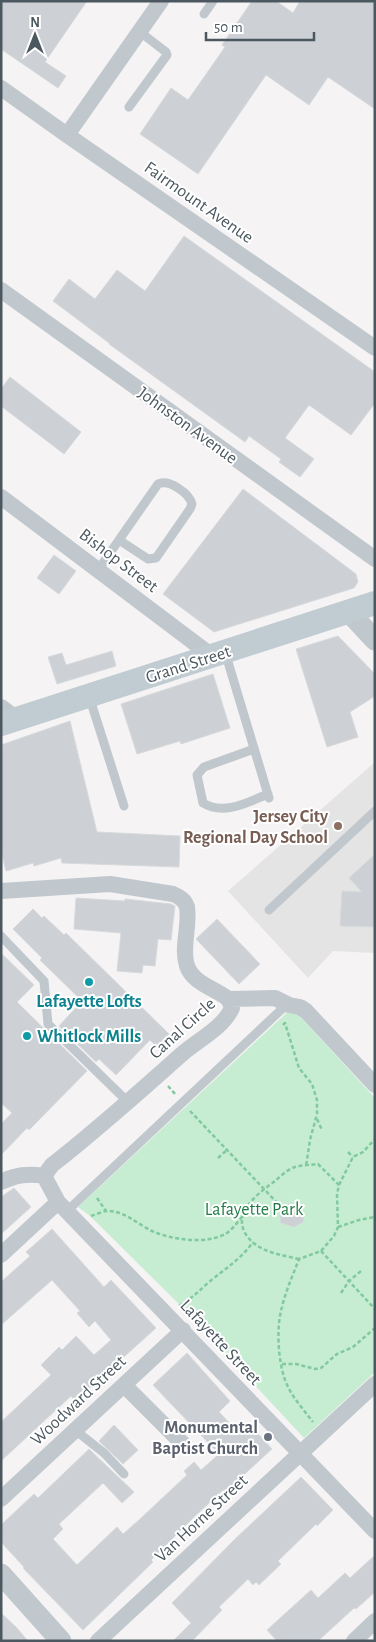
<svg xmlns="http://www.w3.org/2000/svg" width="376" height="1642" viewBox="0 0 376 1642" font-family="'Alegreya Sans',sans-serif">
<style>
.education{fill:#e5e4e4}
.green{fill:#c6edd1}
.building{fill:#cdd0d4;stroke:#d7dadd}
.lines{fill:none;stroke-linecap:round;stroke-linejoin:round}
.path{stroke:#81c99e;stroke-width:2.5;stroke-dasharray:4 2.5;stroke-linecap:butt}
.service{stroke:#c0c8ce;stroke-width:9}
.minor{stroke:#c0c8ce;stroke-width:16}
.tertiary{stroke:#c0c8ce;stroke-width:21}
.secondary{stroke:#c0cbd2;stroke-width:24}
.education-dot{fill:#8d6e63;stroke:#fff;stroke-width:2}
.culture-dot{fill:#0f9aa8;stroke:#fff;stroke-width:2}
.worship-dot{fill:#6b7280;stroke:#fff;stroke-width:2}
.labels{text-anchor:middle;stroke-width:4;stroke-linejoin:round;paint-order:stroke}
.street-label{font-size:18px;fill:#4c585f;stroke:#fff}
.education-label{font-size:18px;font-weight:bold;fill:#785e54;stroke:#fff;text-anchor:end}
.culture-label{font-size:18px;font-weight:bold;fill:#0d838f;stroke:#fff}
.park-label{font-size:18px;fill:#207c45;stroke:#fff}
.worship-label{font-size:18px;font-weight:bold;fill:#5b616d;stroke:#fff;text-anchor:end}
</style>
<rect width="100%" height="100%" fill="#f5f3f3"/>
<path class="education" d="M375,762v191l-42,-2 -25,27 -80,-87z"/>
<path class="green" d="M292,1008l83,90v274l-71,66 -118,-127 -96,-95 -12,-9z"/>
<path class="building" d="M1,1h86l-42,61 21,14 -8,12 -57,-39z
M252,1h24l17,12 7,-12h75v108l-47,-32 -19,28 -43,-30 -68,99 -58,-40 31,-46 17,12 37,-53 -3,-2z
M184,236l191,136v31l-24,32 -42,-30 -24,33 29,21 -14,18 -21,-15 2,-3 -32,-23 -4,6 -136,-98v-1l-56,-42 16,-22 26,20 22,-29 28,21z
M10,377l71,55 -17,22 -63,-48v-17z
M243,489l113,85 2,8 -4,6 -140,44 -51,-38z
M54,555l22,16 -17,23 -22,-16z
M338,636l37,38v22l-25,16 8,25 -31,10 -31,-98z
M112,651l4,15 -59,18 -9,-27 14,-4 4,12z
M213,674l17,54 -49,16 -1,-3 -43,13 -16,-50z
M70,721l27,111 83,4 -1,31 -117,-4 -1,-5 -27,8 -1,-3 -27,8 -5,-21v-105z
M375,854v73l-35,-1 2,-35 20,1 -13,-14z
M76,898l49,3v-2l46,5 4,2 -4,34 -13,-1 -3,27 -12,-1 -1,8 -25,-2 4,-38 -47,-4z
M33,909l9,9 2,-2 20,19 2,-2 103,101 -12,13 -7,-7 -34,35 -17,-16 -3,3 -37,-36 23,-25 -42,-41 2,-2 -29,-29z
M217,919l43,45 -21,20 -43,-45z
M1,953l33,32 -17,17 70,69 -58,59 -2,-2 -26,27v-31l11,-11 -11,-10z
M14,1188l17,19 -30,27v-37z
M287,1204h11l6,9 -1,9 -9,5 -13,-4 -2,-12z
M52,1229l52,58 7,-7 45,48 -81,73 -4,-5 -70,65v-39l50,-47 -10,-10 18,-18 3,3 14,-14 18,19 17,-15 -16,-19 -6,6 -12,-14 3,-2 -28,-31 -51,45v-43l29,-26 -4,-4z
M187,1353l43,48 -11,11 21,22 10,-9 22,24 -47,43 -2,-2 -30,28 -42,42 2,2 -70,68 -60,-62 1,-1 -23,-25v-17l33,-31 4,4 51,-49 45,43 -12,11 -19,-20 -44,41 4,5 -10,10 24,26 40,-38 6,7 17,-15 47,-44 -3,-4 10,-9 7,8 18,-16 -66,-69z
M114,1425l24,25 -15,14 -24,-23z
M301,1477l32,33 -16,16 -1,-2 -38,37 3,3 -22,21 -3,-3 -3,3 -5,-6 -29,28 3,3 -30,31h-19l18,-18 -19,-20 63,-64z
M375,1555v37l-19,17 -2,-1 -36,33h-41l-10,-11 44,-40 7,8 27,-25 5,5z
M1,1613l15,14 12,14h-27z"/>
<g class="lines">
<path class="path" d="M283,1025l2,-2 14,45 13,16 5,16v14l-7,26 -4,26
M168,1086l8,9
M190,1111l92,97
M317,1119l5,11
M348,1152l5,5
M218,1158l9,-8
M339,1185l14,-28 10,-5 12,-13
M97,1198l9,13
M91,1216c5,-2 11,-4 15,-5 18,-1 31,13 46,20 20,9 56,14 75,2 6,-4 11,-12 16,-17
M338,1227l21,-7 16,-3
M321,1251l54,58
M299,1259c-17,-4 -41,-7 -52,-23 -17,-23 13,-44 28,-55 6,-5 13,-12 20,-14 7,-2 15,-2 23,-3l21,21 -2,9 1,33 -4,9 -13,15 -22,8c-6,16 -13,31 -17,48 -6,20 -4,53 3,73 6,16 18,29 28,42
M341,1293l8,-12 12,-10
M179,1306c12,-7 20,-15 30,-24 16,-13 32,-23 44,-40
M282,1364h14l19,5 6,-1 16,-14 16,-7 22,-19"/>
<path class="service" d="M204,14l9,-13
M129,107l38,-52 -1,-3 -26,-20
M98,570l60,-86c11,-5 31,9 34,20l-2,5 -34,49 -8,1 -29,-19
M225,652l44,146
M89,696l35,110
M254,749l-50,18 -7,8 6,28c21,13 45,-1 65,-9
M269,910l106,-99
M1,936l43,45 4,43 80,78
M67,1211l216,-203 6,-3
M75,1430l29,23 20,21"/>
<path class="minor" d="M1,88l66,47 308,213
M67,135l94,-134
M1,290l374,269
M1,497l211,159
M1,707l16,12
M1,891l109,-7 63,10c7,3 12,6 14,13 3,20 -6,40 0,59 6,17 27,22 40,32 2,2 4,7 5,10 -9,20 -34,32 -50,46 -43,38 -85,76 -130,111l-8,11
M228,999l47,-1 14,7 11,2 6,4 69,74
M44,1176l14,26 317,329
M1,1182c15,-7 27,-9 43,-6
M1,1255l57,-53
M124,1385l59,59
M1,1499l182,-169
M98,1641l277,-257
M354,1641l21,-20"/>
<path class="tertiary" d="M349,612l26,28
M1,1574l60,67"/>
<path class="secondary" d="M1,724l374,-121"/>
</g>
<circle class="education-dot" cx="338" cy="826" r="5"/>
<g class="culture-dot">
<circle cx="89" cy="982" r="5"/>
<circle cx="27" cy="1036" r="5"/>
</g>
<circle class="worship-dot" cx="268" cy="1437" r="5"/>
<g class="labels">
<g class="street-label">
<text transform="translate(199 202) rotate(35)" y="6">Fairmount Avenue</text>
<text transform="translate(188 425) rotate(36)" y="6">Johnston Avenue</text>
<text transform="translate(119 560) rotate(37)" y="6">Bishop Street</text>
<text transform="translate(188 664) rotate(-18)" y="6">Grand Street</text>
<text transform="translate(182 1028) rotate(-42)" y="6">Canal Circle</text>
<text transform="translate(221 1342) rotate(47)" y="6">Lafayette Street</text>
<text transform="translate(78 1400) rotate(-43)" y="6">Woodward Street</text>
<text transform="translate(201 1518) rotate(-43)" y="6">Van Horne Street</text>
</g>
<g class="education-label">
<text x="328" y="822">Jersey City<tspan x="328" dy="21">Regional Day School</tspan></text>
</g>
<g class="culture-label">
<text x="89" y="1007">Lafayette Lofts</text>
<text x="37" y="1042" text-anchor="start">Whitlock Mills</text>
</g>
<g class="park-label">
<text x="254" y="1215">Lafayette Park</text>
</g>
<g class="worship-label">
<text x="258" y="1433">Monumental<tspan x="258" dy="21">Baptist Church</tspan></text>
</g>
</g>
<rect width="376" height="1642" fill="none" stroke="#4c585f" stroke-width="5"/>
<g transform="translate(35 35)" stroke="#ffffff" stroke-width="4" paint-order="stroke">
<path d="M0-4L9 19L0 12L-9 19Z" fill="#4c585f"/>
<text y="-8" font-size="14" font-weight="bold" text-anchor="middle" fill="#4c585f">N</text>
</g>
<path d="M206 32v8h108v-8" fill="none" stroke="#4c585f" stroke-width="2.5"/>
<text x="214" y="32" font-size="15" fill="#4c585f" stroke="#ffffff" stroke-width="4" paint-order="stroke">50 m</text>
</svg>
